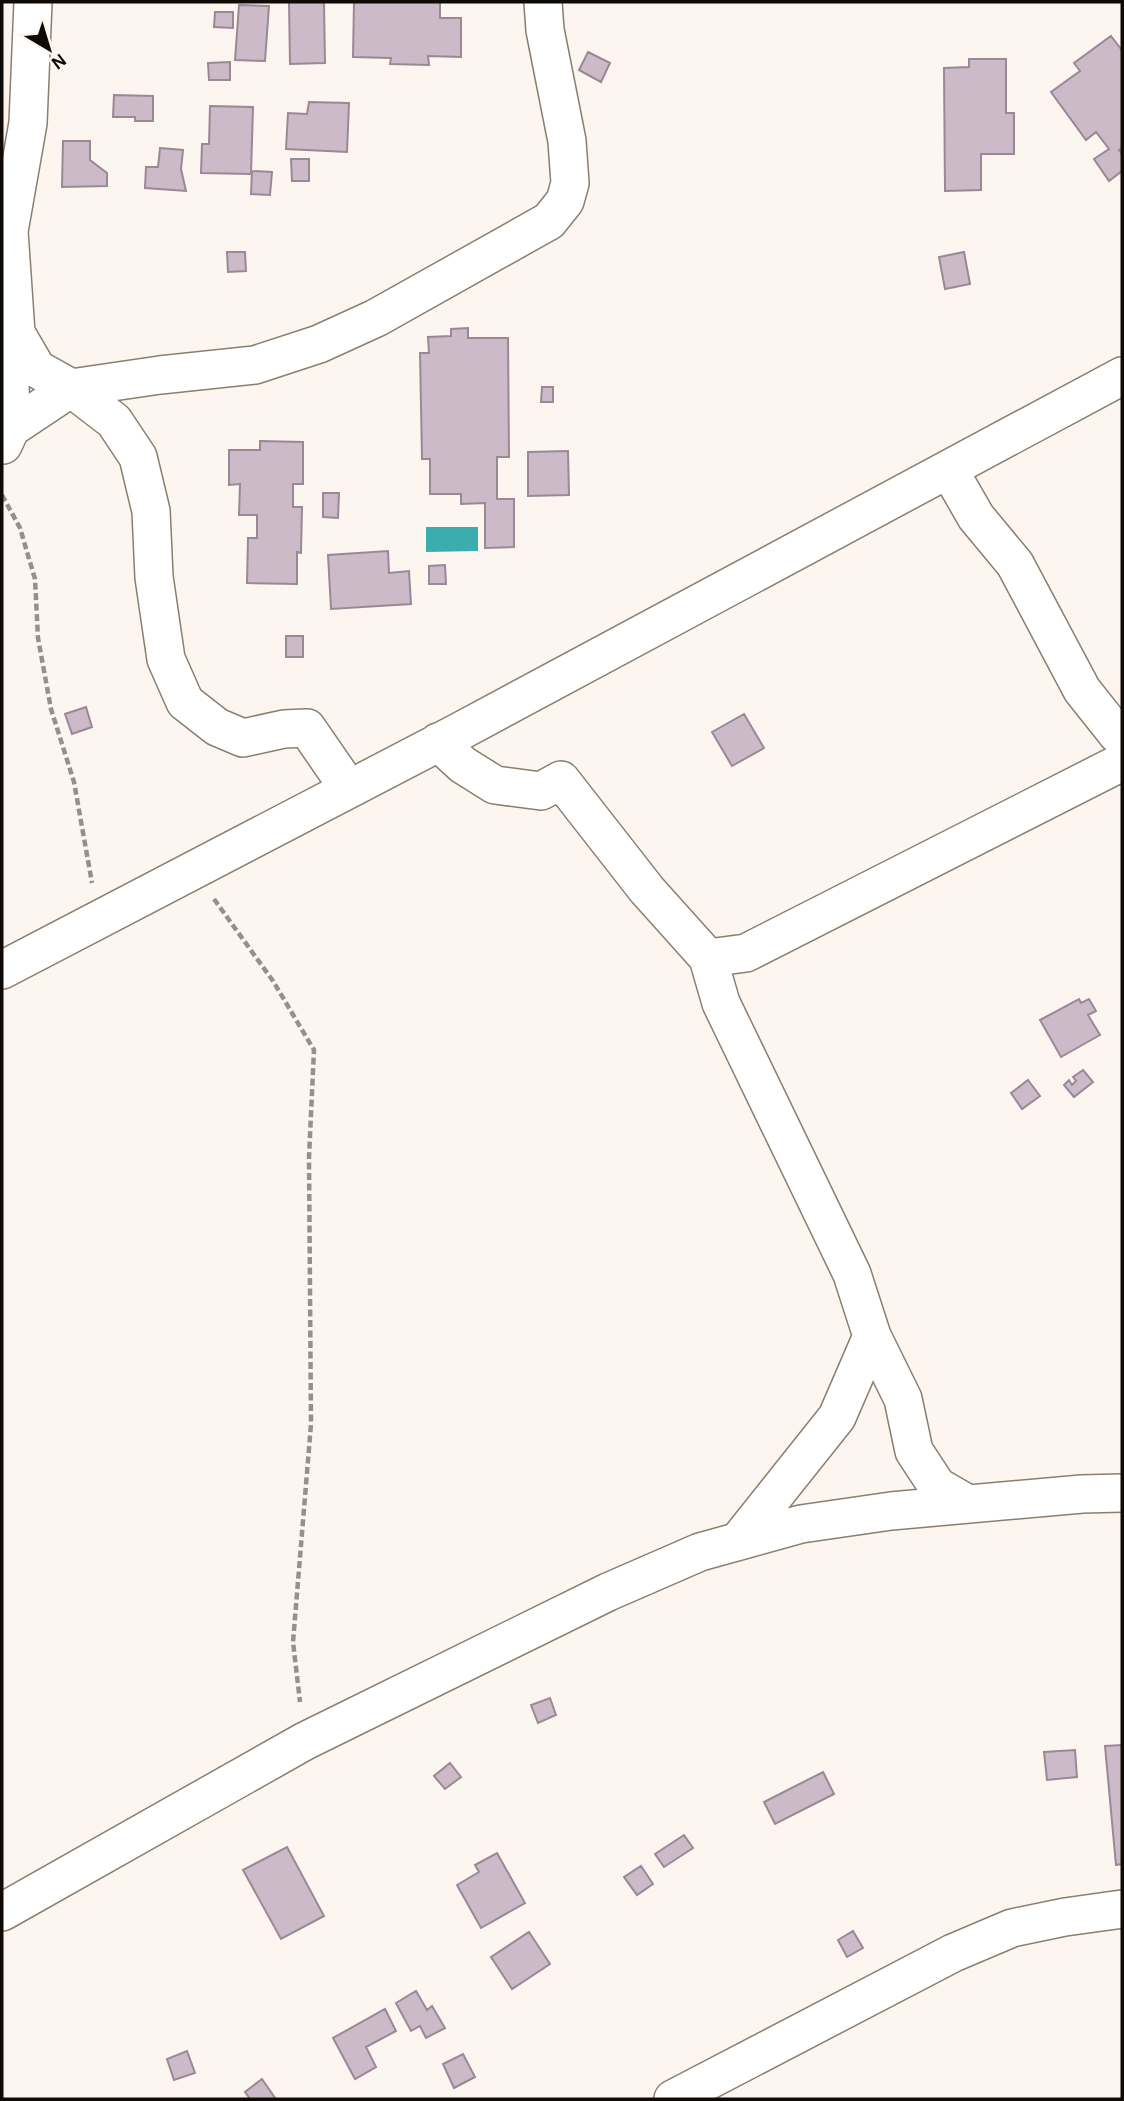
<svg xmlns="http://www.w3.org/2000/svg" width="1124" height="2101" viewBox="0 0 1124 2101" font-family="'Alegreya Sans',sans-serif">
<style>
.water{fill:#3badaf}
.building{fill:#cdbac8;stroke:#9a8895;stroke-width:2}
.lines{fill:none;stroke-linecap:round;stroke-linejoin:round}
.minor-casing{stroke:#8c7e6f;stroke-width:40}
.path{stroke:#968f8a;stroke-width:4.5;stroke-dasharray:7 3.5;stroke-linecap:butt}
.minor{stroke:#fff;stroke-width:37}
</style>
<rect width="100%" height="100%" fill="#fdf6f0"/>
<path class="water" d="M426,527h52v24l-52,1z"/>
<path class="building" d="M289,2h35l1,61 -35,1z
M354,2h86v16h21v39l-33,-1 1,9 -39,-1 1,-6 -38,-1z
M239,5l30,1 -4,55 -30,-1z
M215,12h18v16l-19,-1z
M1111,36l10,13 1,-1v100l-3,2 3,4v17l-13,10 -15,-22 15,-10 -13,-17 -10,8 -35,-48 29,-21 -6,-8z
M588,52l22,11 -9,19 -22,-12z
M969,59h37v54h8v41h-33v36l-36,1 -1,-123 25,-1z
M230,62v18h-21l-1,-17z
M114,95l39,1v25h-18v-4h-22z
M309,102l40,1 -2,49 -61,-3 2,-36 19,1z
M210,106l43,1 -2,67 -50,-1 1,-29h7z
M63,141h27v19l17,13v13l-45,1z
M160,148l23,2 -2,19 5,22 -41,-3 1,-21h12z
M291,159h18v22h-17z
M252,171l20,1 -2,23 -19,-1z
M227,252h18l1,19 -18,1z
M964,252l6,32 -25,5 -6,-32z
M468,328v10h40l1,119h-12v42h17v48l-29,1v-45l-24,1v-10h-31v-35h-8l-2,-106h9l-1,-16 23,-1v-7z
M542,387h11v15h-12z
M260,441l43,1v42h-10v23h9l-1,46 -4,-1v32l-50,-1 1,-45h9v-23h-18l1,-31 -11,1v-35h31z
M568,451l1,44 -41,1v-44z
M323,493h16l-1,25 -15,-1z
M388,551l1,22 20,-2 2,33 -80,5 -3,-54z
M445,565l1,19h-17v-18z
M286,636h17v21h-17z
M86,707l6,20 -20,7 -7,-20z
M744,714l20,34 -32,18 -20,-34z
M1079,999l2,4 8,-4 7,12 -8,4 12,20 -39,22 -21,-37z
M1083,1070l10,12 -19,15 -10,-12 5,-5 3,5 4,-4 -3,-4z
M1028,1080l12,16 -18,13 -11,-16z
M550,1698l6,17 -18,8 -7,-18z
M1122,1745v119l-6,1 -11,-119z
M1075,1750l2,27 -30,3 -3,-28z
M450,1763l11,14 -16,12 -11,-13z
M823,1772l11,22 -59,30 -11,-22z
M684,1835l9,13 -29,19 -9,-13z
M287,1847l37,69 -43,23 -38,-69z
M497,1853l28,50 -44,25 -24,-43 22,-13 -4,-7z
M641,1866l12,18 -16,11 -13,-18z
M853,1931l10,17 -16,9 -9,-17z
M529,1932l21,32 -38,25 -21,-32z
M416,1991l11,19 5,-4 13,22 -19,10 -6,-12 -9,5 -15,-28z
M385,2009l11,22 -30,16 10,20 -21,12 -22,-41z
M187,2051l8,22 -21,7 -7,-21z
M463,2054l12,23 -21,11 -11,-24z
M262,2079l13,19 -1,1h-24l-5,-7z"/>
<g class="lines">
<defs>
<path id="minor" d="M16,333l21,36 34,19 89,-13 95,-10 64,-21 57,-26 173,-97 16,-20 5,-18 -3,-42 -22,-111 -2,-28
M11,428l60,-40 43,33 24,36 13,54 3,66 12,82 19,43 32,25 26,11 41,-9 23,-1 42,61
M3,445l8,-17 -1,-44 6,-51 -7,-102 19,-108 5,-121
M949,470l27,47 39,47 67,126 35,44 5,3
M438,742l25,23 32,20 46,6 20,-11 86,110 61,68
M2,970l453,-236 667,-358
M872,1336l31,63 11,52 23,35 31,18
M739,1540l98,-123 35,-81 -20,-62 -131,-271 -13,-45 38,-5 376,-191
M2,1912l303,-171 303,-149 92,-40 101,-28 90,-13 191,-17 40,-1
M673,2099l280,-146 59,-25 53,-11 57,-8"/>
</defs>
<use href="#minor" class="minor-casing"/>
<path class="path" d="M2,495l18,33 15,51 3,59 13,71 23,73 18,101
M214,899l59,82 41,69 -5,107 2,267 -18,218 7,60"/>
<use href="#minor" class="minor"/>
</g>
<rect width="1124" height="2101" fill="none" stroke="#0f0a05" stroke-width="7"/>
<g transform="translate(49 49) rotate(142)" stroke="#fdf6f0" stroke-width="5" paint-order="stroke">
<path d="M0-5L12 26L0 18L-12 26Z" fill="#0f0a05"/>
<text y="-10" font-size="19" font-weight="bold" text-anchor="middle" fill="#0f0a05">N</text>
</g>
</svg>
